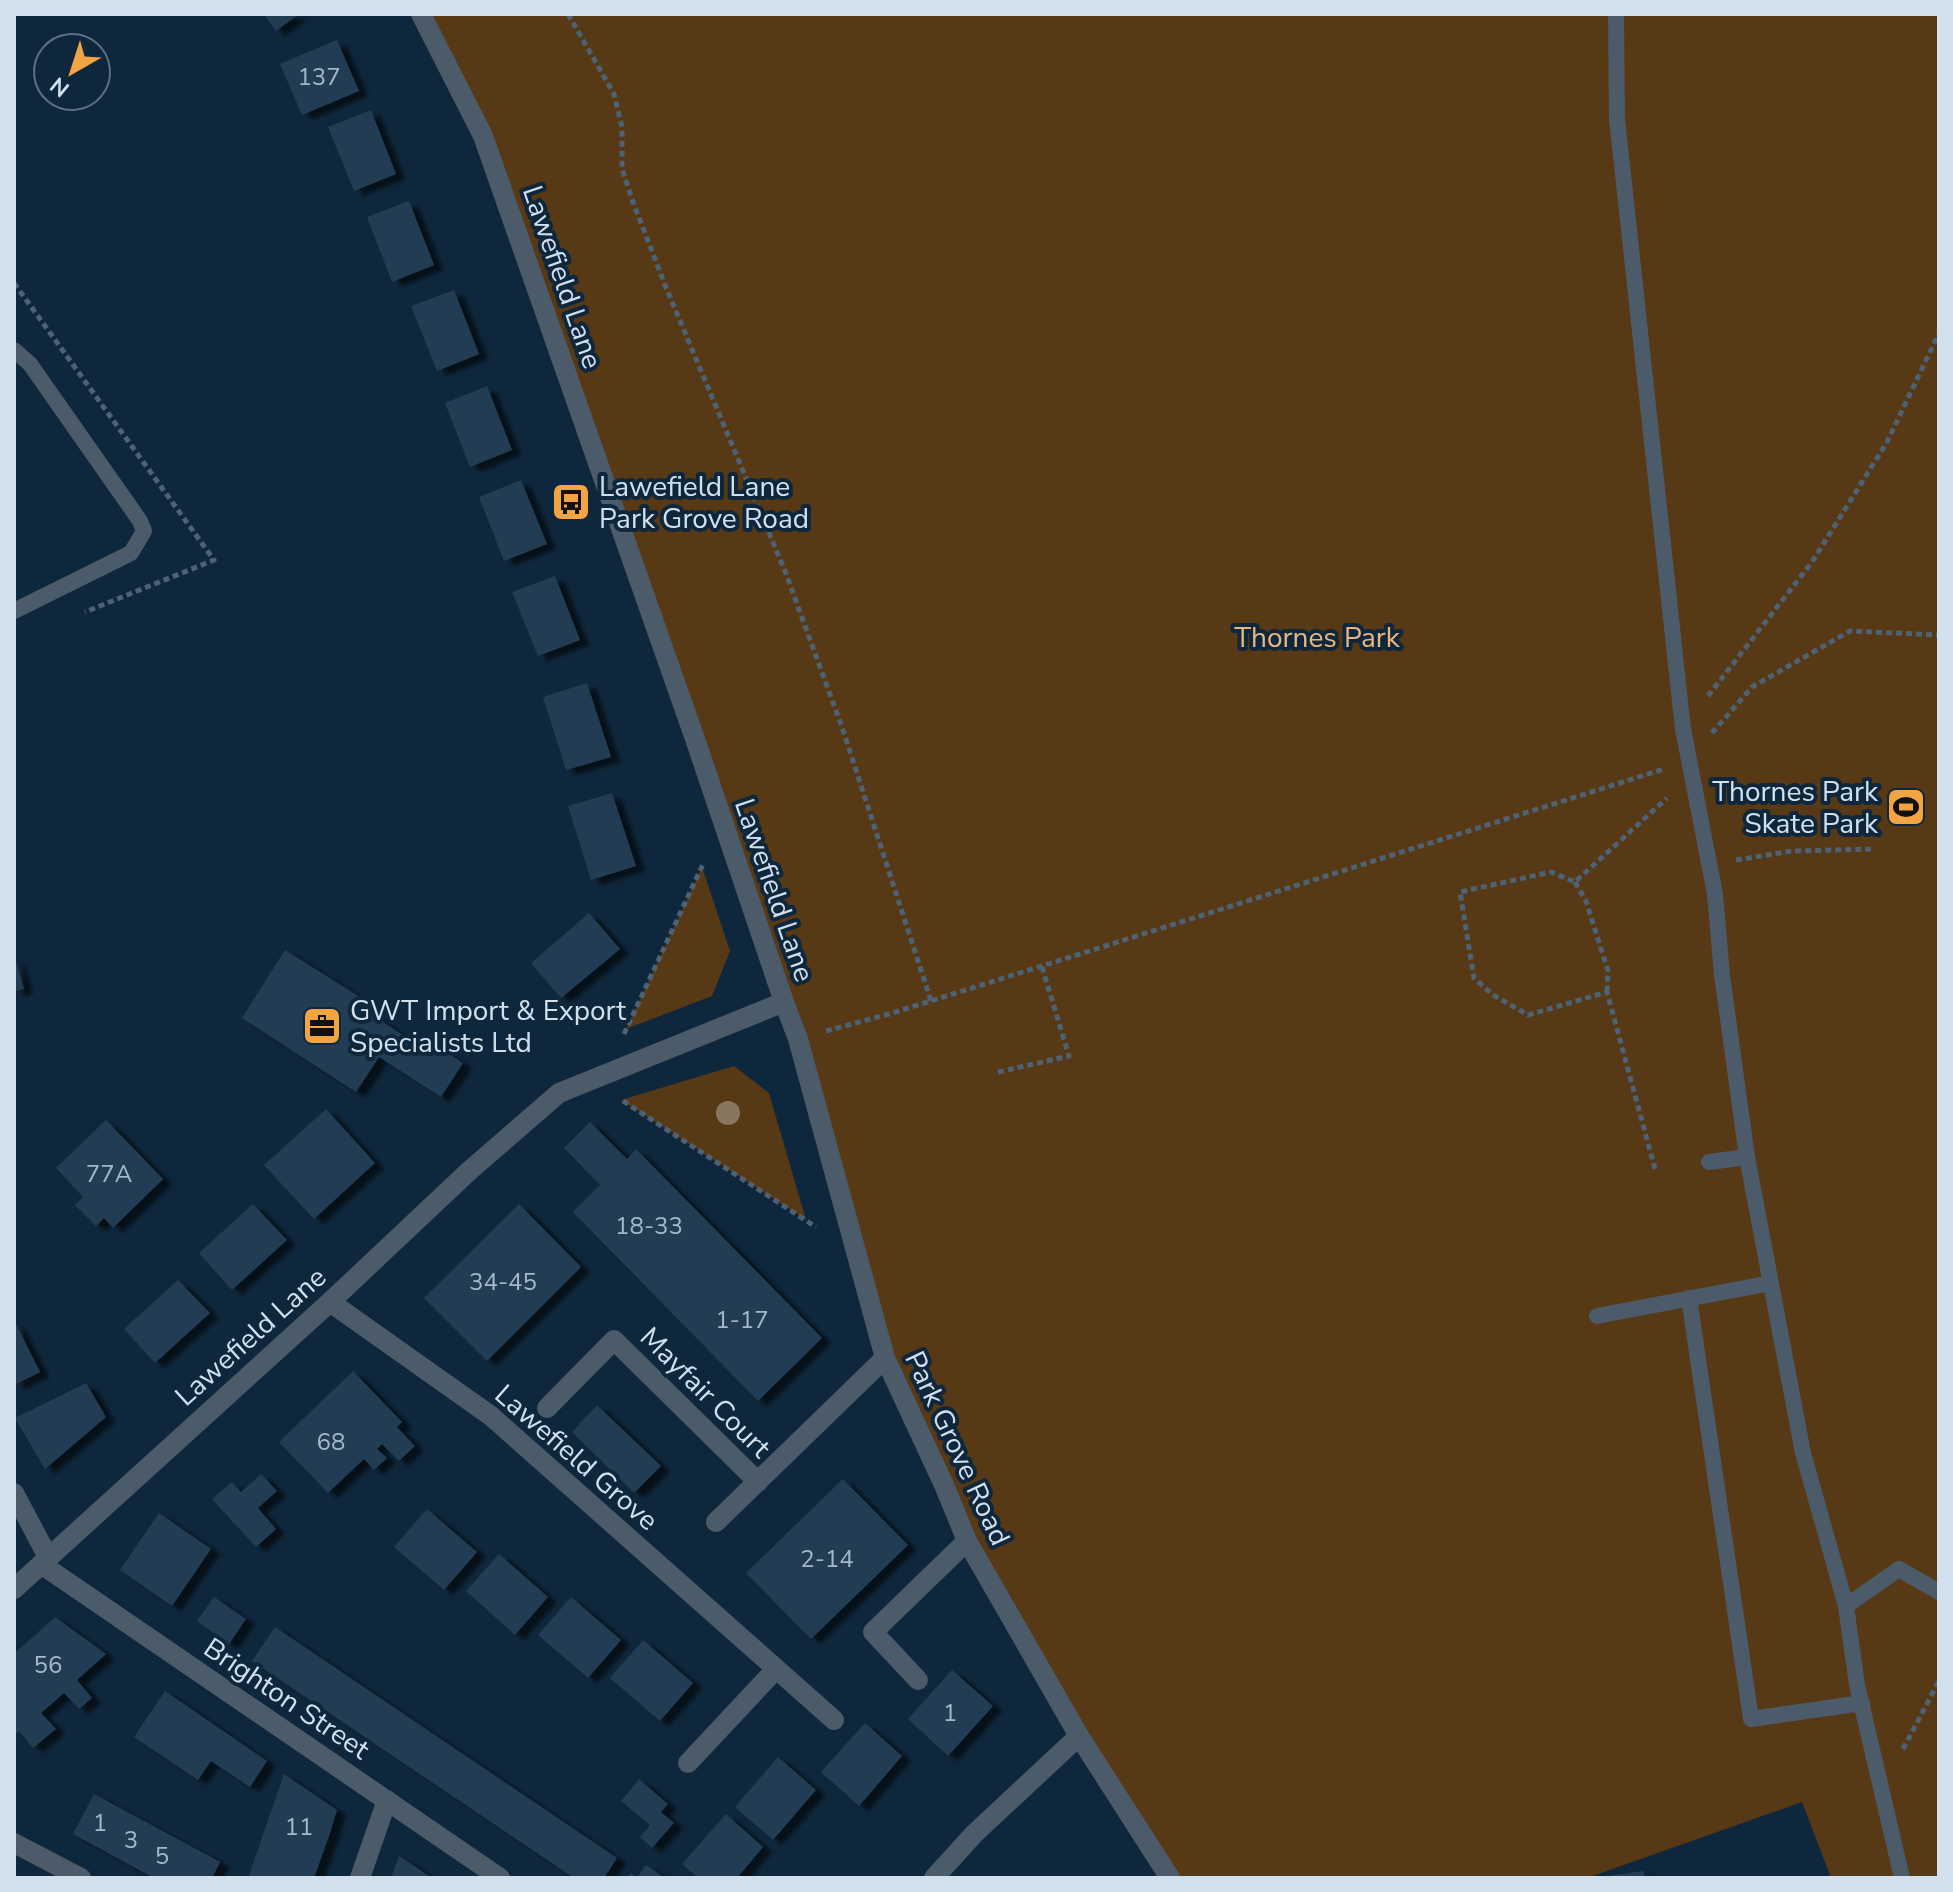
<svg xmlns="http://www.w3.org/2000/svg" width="1953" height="1892" viewBox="0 0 1953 1892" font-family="'Nunito Sans',sans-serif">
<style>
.green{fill:#573916}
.building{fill:#243c52;filter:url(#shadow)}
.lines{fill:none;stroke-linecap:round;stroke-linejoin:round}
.path{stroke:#4d6274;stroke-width:5;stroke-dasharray:6 4;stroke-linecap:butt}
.service{stroke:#4c5b69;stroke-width:16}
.minor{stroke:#4c5b69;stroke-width:20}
.tree{fill:#88765f}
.labels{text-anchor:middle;stroke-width:8;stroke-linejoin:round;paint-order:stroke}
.number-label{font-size:24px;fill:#a6b7c7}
.street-label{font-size:28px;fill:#d2e0ee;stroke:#0f273c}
.poi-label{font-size:28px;fill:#d2e0ee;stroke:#0f273c;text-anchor:start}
.park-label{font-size:28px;fill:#ebb67b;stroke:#0f273c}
</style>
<defs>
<filter id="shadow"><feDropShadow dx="9" dy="5" stdDeviation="2" flood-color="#0009"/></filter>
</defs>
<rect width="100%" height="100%" fill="#0f273c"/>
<path class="green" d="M421,14h1518v1864h-108l-29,-76 -215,76h-417l-203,-337 -82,-183 -87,-319 -315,-903z
M702,867l28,84 -18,45 -86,33z
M734,1066l35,27 37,127 -185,-120z"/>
<path class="building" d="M264,14h35l-23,17z
M337,40l22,51 -57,24 -22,-51z
M371,110l25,64 -42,17 -26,-64z
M409,201l25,64 -42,17 -25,-65z
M454,290l25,64 -42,17 -26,-65z
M487,386l25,64 -42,17 -25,-64z
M521,480l26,64 -43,17 -25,-64z
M555,576l25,64 -42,16 -26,-64z
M587,683l24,74 -45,13 -23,-73z
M612,793l24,73 -45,14 -23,-74z
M589,913l31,36 -59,49 -30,-35z
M285,950l78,49 -4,7 54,36 5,-8 45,29 -22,34 -62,-40 -23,35 -114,-74z
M14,954l10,35 -10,2z
M326,1109l49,54 -61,56 -50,-54z
M106,1120l57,59 -50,49 -9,-10 -8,8 -21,-21 8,-8 -27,-29z
M590,1122l37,37 9,-10 186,189 -64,63 -185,-189 27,-27 -36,-37z
M253,1204l34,36 -55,50 -33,-37z
M519,1204l62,63 -94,94 -63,-63z
M178,1280l32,33 -55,50 -31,-34z
M14,1320l26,52 -26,13z
M353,1371l49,51 -5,5 18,19 -16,15 -17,-17 -5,5 10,9 -13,12 -10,-11 -36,34 -49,-51z
M86,1383l20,34 -61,52 -30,-51z
M597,1405l64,61 -27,27 -62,-61z
M261,1474l16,17 -19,17 18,21 -20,18 -44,-48 20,-17 9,10z
M843,1479l65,66 -97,94 -65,-66z
M427,1509l50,43 -33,38 -50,-43z
M159,1513l52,36 -39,57 -52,-36z
M499,1554l49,43 -33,38 -49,-44z
M214,1597l32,22 -17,25 -32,-23z
M571,1597l50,43 -33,38 -50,-43z
M55,1617l51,37 -29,26 15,18 -13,11 -15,-16 -23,20 15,16 -23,19 -14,-17 -5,4v-81z
M275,1627l342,231 -13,20h-30l-322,-217z
M643,1640l50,43 -33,38 -50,-43z
M952,1670l41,36 -45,50 -40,-37z
M165,1691l102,70 -17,26 -39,-26 -13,19 -64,-43z
M865,1723l37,33 -43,50 -38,-34z
M778,1757l38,33 -43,50 -38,-33z
M284,1774l53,36 -7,23 -16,45h-66z
M639,1779l29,25 -7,8 13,11 -22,25 -12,-11 10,-12 -29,-24z
M94,1794l126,68 -8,16h-58l-81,-44z
M726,1814l37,33 -26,31h-39l-16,-14z
M399,1856l20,13 13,9h-41z
M646,1865l19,13h-37l3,-5 6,5z
M1644,1871v7h-37l-1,-2z"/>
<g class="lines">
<path class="path" d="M568,14l46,80 8,33v42l12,36 31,80 120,286 58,159 88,271
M14,283l200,277 -129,52
M1708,696l104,-134 75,-120 52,-109
M1712,733l40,-46 98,-56 89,4
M1736,860l56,-9 79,-2
M1575,882l11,19 22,70 -1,21
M826,1031l63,-17 153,-48 622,-197
M624,1034l80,-172
M998,1072l71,-16 -27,-89
M623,1101l193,126
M1655,1169l-48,-177 -79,23 -35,-20 -19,-17 -14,-86 91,-20 24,10 92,-84
M1903,1749l36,-68"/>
<path class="service" d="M1616,14l1,105 66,610 32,165 7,81 25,182 56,296 43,153 11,79 45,193
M14,350l16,14 110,157 4,10 -13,22 -117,58
M1709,1162l38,-5
M1689,1298l62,421 111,-16
M1597,1316l174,-33
M1846,1606l53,-37 40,23"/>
<path class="minor" d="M421,14l62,122 211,600 90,266 14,37 87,319 59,127 23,56 112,195 91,142
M330,1302l161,114 343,304
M547,1408l67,-68 144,142
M14,1493l34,64
M716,1522l169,-164
M41,1564l459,314
M14,1589l316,-287 138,-130 91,-79 225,-91
M918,1680l-45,-48 94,-91
M688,1763l88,-94
M14,1843l67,35
M360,1878l27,-78
M934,1878l40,-44 105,-98"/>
</g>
<circle class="tree" cx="728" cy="1113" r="12"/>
<defs>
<symbol id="bus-square" viewBox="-11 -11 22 22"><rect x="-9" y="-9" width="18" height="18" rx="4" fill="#f3a442" stroke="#0f273c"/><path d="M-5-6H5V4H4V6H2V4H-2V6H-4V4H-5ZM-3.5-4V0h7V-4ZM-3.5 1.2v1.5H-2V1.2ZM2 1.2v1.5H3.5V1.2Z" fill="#111"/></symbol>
<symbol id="stadium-square" viewBox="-11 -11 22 22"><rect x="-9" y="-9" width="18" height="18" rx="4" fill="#f3a442" stroke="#0f273c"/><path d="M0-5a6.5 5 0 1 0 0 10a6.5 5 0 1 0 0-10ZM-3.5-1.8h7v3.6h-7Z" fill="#111"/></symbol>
<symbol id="office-square" viewBox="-11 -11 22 22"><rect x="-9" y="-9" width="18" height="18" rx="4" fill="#f3a442" stroke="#0f273c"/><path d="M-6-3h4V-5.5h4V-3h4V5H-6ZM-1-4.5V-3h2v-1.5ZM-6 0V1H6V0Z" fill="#111"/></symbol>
</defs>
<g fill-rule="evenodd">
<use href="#bus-square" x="549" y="480" width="44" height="44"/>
<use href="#stadium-square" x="1884" y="785" width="44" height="44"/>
<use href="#office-square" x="300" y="1004" width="44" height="44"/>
</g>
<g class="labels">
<g class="number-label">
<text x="319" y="85">137</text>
<text x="109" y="1182">77A</text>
<text x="649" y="1234">18-33</text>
<text x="503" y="1290">34-45</text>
<text x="742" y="1328">1-17</text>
<text x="331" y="1450">68</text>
<text x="827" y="1567">2-14</text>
<text x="48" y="1673">56</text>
<text x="950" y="1721">1</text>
<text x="100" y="1831">1</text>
<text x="299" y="1835">11</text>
<text x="131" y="1848">3</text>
<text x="162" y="1864">5</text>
</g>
<g class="street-label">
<text transform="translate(563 277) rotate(71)" y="10">Lawefield Lane</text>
<text transform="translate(775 890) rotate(71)" y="10">Lawefield Lane</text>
<text transform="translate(250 1336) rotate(-42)" y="10">Lawefield Lane</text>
<text transform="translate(706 1392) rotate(45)" y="10">Mayfair Court</text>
<text transform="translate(958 1448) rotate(65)" y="10">Park Grove Road</text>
<text transform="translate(577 1457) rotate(41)" y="10">Lawefield Grove</text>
<text transform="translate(287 1698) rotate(34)" y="10">Brighton Street</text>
</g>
<g class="poi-label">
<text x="599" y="496">Lawefield Lane<tspan x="599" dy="32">Park Grove Road</tspan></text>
<text x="1878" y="801" text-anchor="end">Thornes Park<tspan x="1878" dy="32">Skate Park</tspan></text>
<text x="350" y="1020">GWT Import &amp; Export<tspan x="350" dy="32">Specialists Ltd</tspan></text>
</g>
<g class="park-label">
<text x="1317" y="647">Thornes Park</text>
</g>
</g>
<rect width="1953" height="1892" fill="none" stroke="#d2e0ee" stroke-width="32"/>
<g transform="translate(72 72) rotate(219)"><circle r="38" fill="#0f273c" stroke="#5d7183" stroke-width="2"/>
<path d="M0-6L14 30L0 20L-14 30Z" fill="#f3a442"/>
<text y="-12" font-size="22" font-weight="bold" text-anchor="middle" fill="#d2e0ee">N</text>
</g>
</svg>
